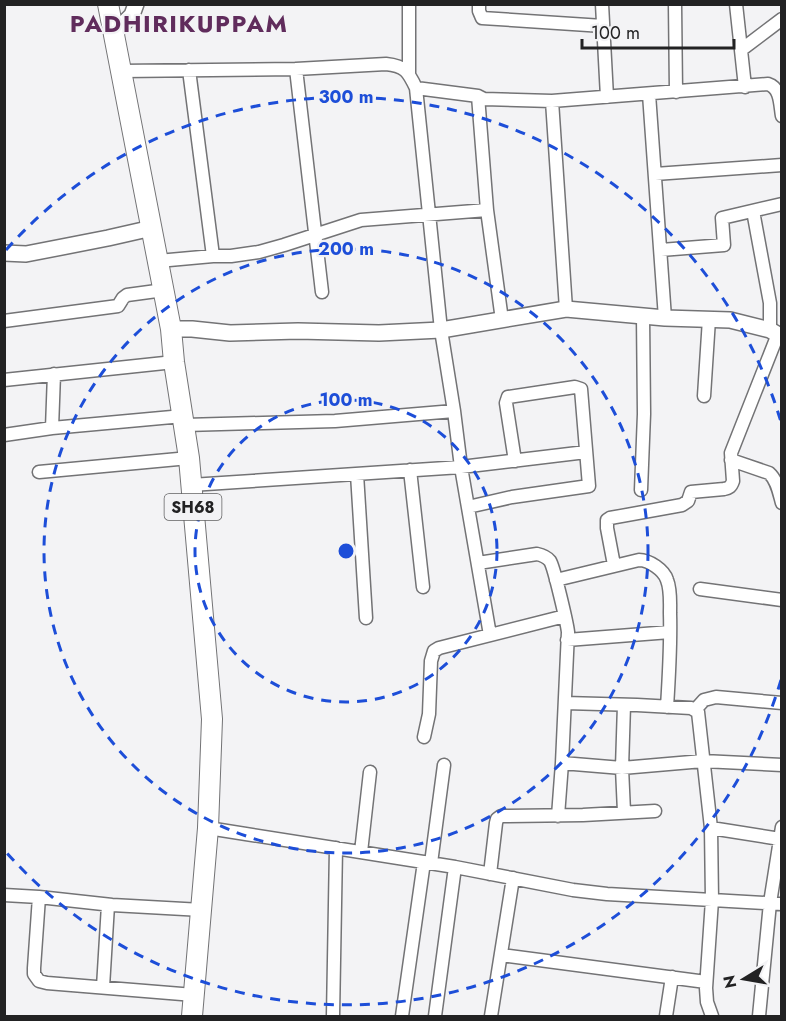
<svg xmlns="http://www.w3.org/2000/svg" width="786" height="1021" viewBox="0 0 786 1021" font-family="Jost,sans-serif">
<style>
.lines{fill:none;stroke-linecap:round;stroke-linejoin:round}
.minor-casing{stroke:#737375;stroke-width:15}
.tertiary-casing{stroke:#737375;stroke-width:18}
.primary-casing{stroke:#737375;stroke-width:22}
.minor{stroke:#fff;stroke-width:12}
.tertiary{stroke:#fff;stroke-width:15}
.primary{stroke:#fff;stroke-width:20}
.ring{fill:none;stroke:#1d4ed8;stroke-width:3;stroke-dasharray:10 8}
.labels{text-anchor:middle;stroke-width:4.5;stroke-linejoin:round;paint-order:stroke}
.shield{fill:#f3f3f5;stroke:#616162;stroke-width:1.5}
.shield-label{font-size:16px;font-weight:bold;fill:#222223}
.district-label{font-size:24px;font-weight:bold;letter-spacing:1.5px;fill:#602c5c;stroke:#f3f3f5}
.centre{fill:#1d4ed8;stroke:#f3f3f5;stroke-width:3}
.ring-label{font-size:18px;text-anchor:middle;font-weight:bold;fill:#1d4ed8;stroke:#f3f3f5;stroke-width:4.5;stroke-linejoin:round;paint-order:stroke}
</style>
<rect width="100%" height="100%" fill="#f3f3f5"/>
<g class="lines">
<defs>
<path id="minor" d="M409,4v70
M479,4v7l3,7 121,8
M602,4l5,93
M675,4l1,88
M736,4l9,83
M741,50l41,-31
M296,69l26,223
M189,70l24,186
M121,71l175,-2 90,-5c19,2 22,7 30,24l62,8 6,3 68,2 216,-17c13,4 12,21 14,32
M416,88l25,242 13,81 7,56 29,168
M649,94l16,224
M478,96l9,114 15,110
M552,101l14,208
M655,174l127,-9
M753,211l17,92v27
M661,250l63,-5 -2,-27 60,-14
M158,261l55,-5h18l28,-4 25,-7 77,-25 126,-10
M4,321l114,-15 5,-8 4,-3 37,-5
M4,380l170,-18
M704,396l5,-77
M185,425l150,-4 119,-10
M52,428l2,-54
M4,435l48,-7 131,-12
M731,460l38,13c8,7 10,19 13,30
M410,470l13,117
M39,472l150,-14
M357,474l9,144
M191,485l270,-18 125,-15
M641,490l3,-76 -1,-98
M468,507l44,-10 77,-11 -8,-97 -6,-2 -67,10 -2,6 9,58
M478,563l59,-9c5,1 9,2 13,7 4,6 17,62 18,71l-6,131 -4,53
M614,565l-7,-37v-8l3,-2 72,-13 6,-4 3,-9 33,-3c5,-1 7,-2 9,-8l-2,-28 47,-119
M556,580l83,-20c10,0 25,10 28,20 4,10 3,23 3,33 1,32 -1,63 -3,94
M700,589l82,11
M567,640l103,-8
M565,703l72,2 54,3 7,4 13,116 1,72 70,4
M624,705l-2,63 2,44
M695,710l9,-10 12,-3 66,6
M424,737l5,-23 2,-53 3,-10 5,-3 126,-32
M562,763l60,5 81,-7 79,4
M208,828l247,39 118,23 34,4 105,6 -6,88 1,14 5,14
M711,828l69,11
M361,852l9,-80
M431,863l13,-98
M490,874l6,-51 1,-4 4,-3 82,-1 72,-4
M4,895l35,2 73,8 90,5
M39,897l-5,71v6l5,7 8,2 147,12
M501,955l205,27
M103,987l5,-82
M333,1016l3,-168
M402,1016l22,-154
M435,1016l20,-149
M491,1016l22,-138
M666,1016l6,-39
M759,1016l11,-113 12,-76"/>
<path id="tertiary" d="M114,33l18,-18 4,-11
M4,253l22,1 82,-16 44,-10
M171,329h21l38,4 68,-2 81,2 62,-3 125,-21 99,9 65,2 40,10 12,7"/>
<path id="primary" d="M108,4l63,325 3,33 15,96 23,261 -4,109 -16,188"/>
</defs>
<use href="#minor" class="minor-casing"/>
<use href="#tertiary" class="tertiary-casing"/>
<use href="#primary" class="primary-casing"/>
<use href="#minor" class="minor"/>
<use href="#tertiary" class="tertiary"/>
<use href="#primary" class="primary"/>
</g>
<g class="ring">
<circle cx="346" cy="551" r="151"/>
<circle cx="346" cy="551" r="302"/>
<path d="M781 680A454 454 0 0 1 6 852M6 250A454 454 0 0 1 781 422"/>
</g>
<g class="labels">
<rect class="shield" x="164.5" y="494" width="57" height="26" rx="4.5"/>
<g class="shield-label">
<text x="193" y="513">SH68</text>
</g>
<g class="district-label">
<text x="179" y="32">PADHIRIKUPPAM</text>
</g>
</g>
<circle cx="346" cy="551" r="9" class="centre"/>
<g class="ring-label">
<text x="346" y="103">300 m</text>
<text x="346" y="255">200 m</text>
<text x="346" y="406">100 m</text>
</g>
<rect width="786" height="1021" fill="none" stroke="#222223" stroke-width="12"/>
<g transform="translate(744 979) rotate(259)" stroke="#f3f3f5" stroke-width="4.5" paint-order="stroke">
<path d="M0-4.5L10 22L0 15L-10 22Z" fill="#222223"/>
<text y="-9" font-size="16" font-weight="bold" text-anchor="middle" fill="#222223">N</text>
</g>
<path d="M582 39v9h152v-9" fill="none" stroke="#222223" stroke-width="3"/>
<text x="591" y="39" font-size="18" fill="#222223" stroke="#f3f3f5" stroke-width="4.5" paint-order="stroke">100 m</text>
</svg>
